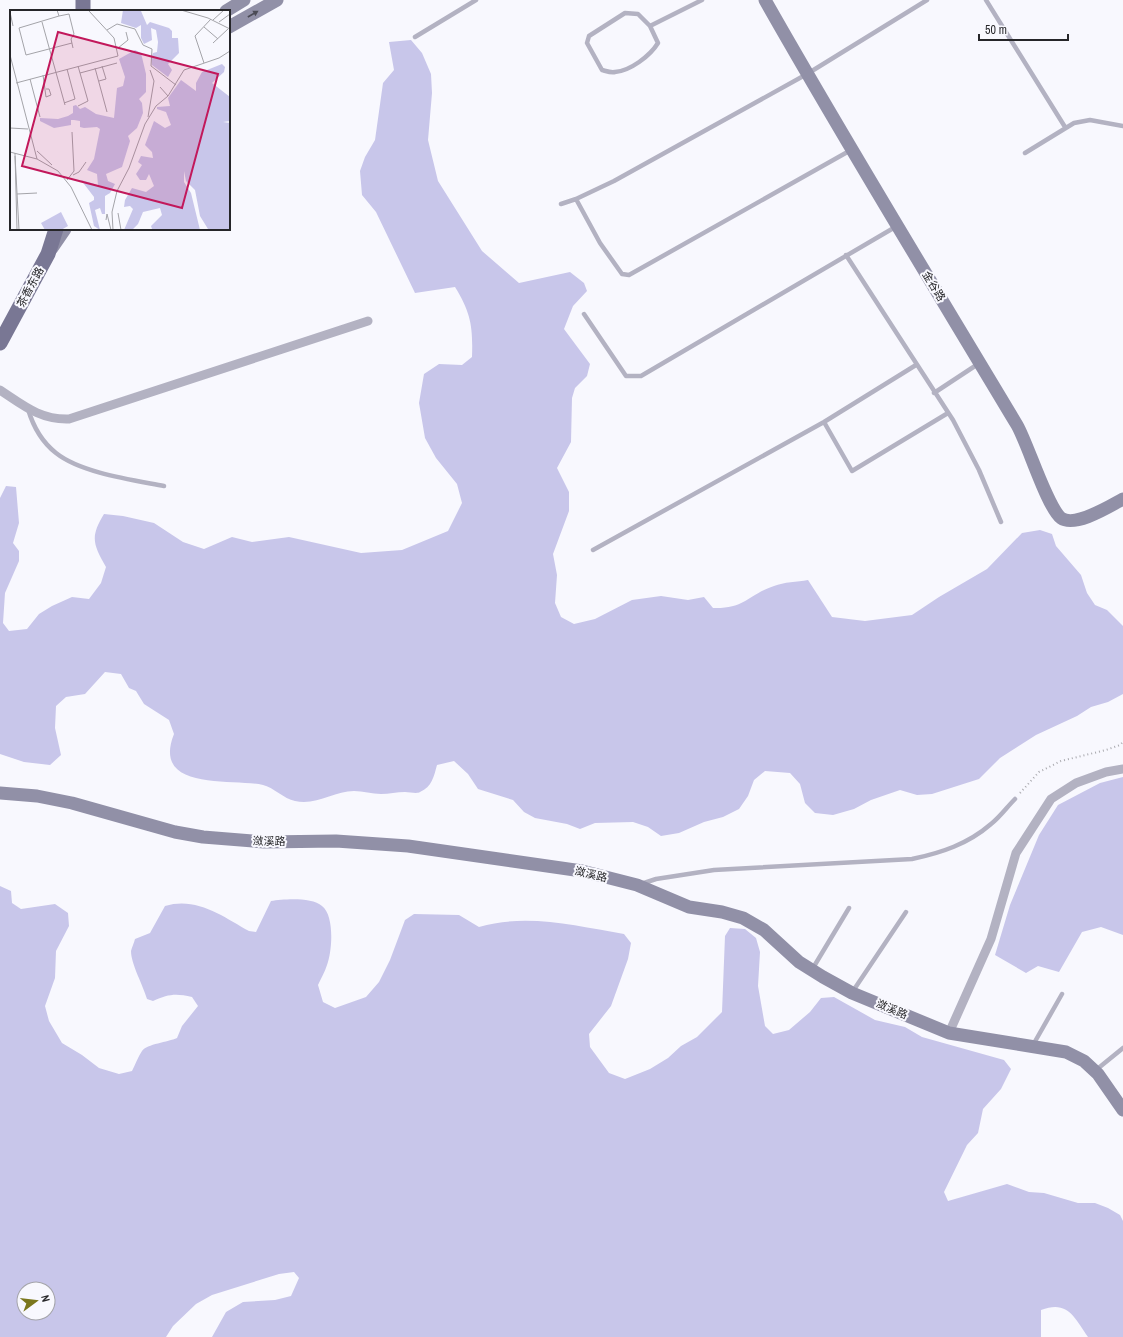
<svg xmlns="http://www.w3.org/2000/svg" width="1123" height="1337" viewBox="0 0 1123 1337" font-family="'Archivo Narrow','Noto Sans SC',sans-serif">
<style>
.green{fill:#c8c6ea;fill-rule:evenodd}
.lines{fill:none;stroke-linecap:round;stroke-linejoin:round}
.path{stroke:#aaaaaf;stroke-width:2;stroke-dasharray:1 3;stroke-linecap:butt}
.lane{stroke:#b3b2c2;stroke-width:4.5}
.street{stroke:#b3b2c2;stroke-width:9}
.secondary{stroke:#9190a7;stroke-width:13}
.primary{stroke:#797794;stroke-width:15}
.oneway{fill:#4b4b55}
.labels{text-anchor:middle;stroke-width:4;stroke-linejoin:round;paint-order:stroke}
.street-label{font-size:11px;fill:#262629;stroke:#f8f8fe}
.inset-road{fill:none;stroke:#a4a4a9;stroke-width:1}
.view{fill:#c2185b;fill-opacity:0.15;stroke:#c2185b;stroke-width:2}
.inset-edge{fill:none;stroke:#262629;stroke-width:2}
</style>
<rect width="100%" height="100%" fill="#f8f8fe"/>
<path class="green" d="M411,40l11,13 9,21 1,19 -4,47 10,41 44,70 37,32 51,-11 14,11 3,8 -14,15 -9,23 26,35 -3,12 -12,12 -3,10 -1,44 -14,26 12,24v19l-16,43 4,21 -2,28 6,14 13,7 21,-5 37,-19 29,-4 27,4 16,-3 9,11c33,1 34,-13 61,-22 10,-4 23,-4 34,-6l24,37 33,4 47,-6 27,-18 48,-28 35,-36 18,-3 12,4 4,12 25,29 6,18 8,12 12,5 16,16v68l-15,8 -17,5 -14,9 -41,19 -36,23 -21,21 -47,15 -15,1 -17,-5 -29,10 -17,9 -21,6 -18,-2 -10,-10 -5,-19 -10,-11 -25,-2 -11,9 -6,16 -9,13 -16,8 -19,5 -25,11 -18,3 -13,-9 -15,-5 -38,1 -15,6 -13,-5 -32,-6 -11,-6 -11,-12 -35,-11 -10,-15 -14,-13 -17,4c-3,11 -5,22 -17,27 -3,2 -10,0 -15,0 -8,0 -16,2 -24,2 -9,0 -18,-3 -27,-3 -20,0 -38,15 -59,10 -11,-2 -22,-14 -32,-16 -31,-7 -112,7 -89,-51l-5,-14 -25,-16 -8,-13 -7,-3 -8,-14 -16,-2 -20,22 -19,3 -10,9 -1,22 6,27 -11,10 -26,-3 -24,-8v-256l6,-12 10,1 3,36 -6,20 6,8v10l-14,32 -2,30 6,8 18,-2 12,-15 13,-8 20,-9 17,2 12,-16 5,-16c-13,-23 -16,-30 -2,-53l19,2 31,7 29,19 21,7 28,-12 20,5 37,-5 72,16 41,-3 46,-19 14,-28 -5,-19 -21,-26 -11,-20 -6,-35 5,-29 15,-10 23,1 10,-8c1,-30 -1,-44 -17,-70l-40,6 -39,-81 -14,-17 -2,-24 5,-14 10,-17 8,-57 11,-13 -5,-28z
M1123,777v158l-22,-8 -19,5 -23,40 -21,-6 -12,7 -31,-18 15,-50 29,-70 19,-30 42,-22z
M0,886l11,5 1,12 9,6 34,-5 13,9 1,13 -13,25 -1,27 -10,28 4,15 13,22 20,12 17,13 20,6 13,-3c3,-6 6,-14 10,-20 5,-7 26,-9 35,-13l5,-12 16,-20 -6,-9c-16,-4 -24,-3 -39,4l-6,-2c-4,-14 -16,-35 -16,-48 1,-4 3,-8 4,-12l15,-6 15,-27c31,-10 59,11 84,25l7,1 15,-31c13,-2 41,-4 51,5 13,10 10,46 5,59 -2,7 -6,13 -9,20l5,17 12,6 31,-11 13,-15 11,-22 15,-40 9,-6 45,1 20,12c48,-14 97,-1 145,7l7,9 -3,16 -17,47 -22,28 1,13 19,26 16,6 25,-10 18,-11 13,-12 16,-9 25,-25 3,-76 5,-8 15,1 11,9 4,14 -2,34 7,40 8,8 16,-4 21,-18 11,-14 13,-1 41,23 30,7 17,10 82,23 7,9 -10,20 -18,20 -5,24 -11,12 -23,47 4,9 59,-17 22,8 15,1 34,10h17l13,5 12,7 3,6v116h-35c-14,-20 -20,-37 -47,-27v27h-829l14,-25 17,-10 32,-2 16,-4 8,-18 -5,-6 -15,2 -67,21 -16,9 -23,22 -7,11h-166zM24,1289h24v24h-24z"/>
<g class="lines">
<path class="path" d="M1020,793l19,-21 22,-11 45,-11 14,-5 3,-3"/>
<path class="lane" d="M986,0l79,127
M625,13l13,1 12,12 8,17c-8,13 -28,28 -43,29 -4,1 -9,-1 -13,-2l-15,-27 2,-7z
M650,26l52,-26
M415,37l61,-37
M1025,153l49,-30 16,-3 33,6
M576,199l24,44 22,31 7,1 222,-125
M561,204l15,-5 38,-18 193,-107 120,-74
M846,255l107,165 26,50 22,52
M584,314l42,62h15l256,-150
M934,393l44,-29
M28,409c5,17 14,33 28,44 25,20 77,27 108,33
M824,422l28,49 96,-58
M593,550l231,-128 92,-57
M641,884l15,-5 58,-9 198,-11c29,-6 56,-15 79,-35 9,-7 16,-17 24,-25
M813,968l36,-60
M853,991l53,-79
M1033,1045l29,-51
M1096,1070l27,-22"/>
<path class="street" d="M0,390c23,15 40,30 69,29l299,-98
M949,1033l42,-94 25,-86 35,-54 25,-16 30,-11 17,-3"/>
<path class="secondary" d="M765,0c81,143 167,283 252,425 11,19 30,82 44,93 14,10 49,-12 62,-19
M226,11l18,-11
M229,27l48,-27
M52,248l13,-19
M0,793l37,3 35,7 103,29 28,5 61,5 72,-1 72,5 174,25 55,14 52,22 33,5 21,6 21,12 35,32 24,15 29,16 97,40 117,19 18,9 14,13 25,36"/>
<path class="primary" d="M83,11v-11
M0,343l48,-89 8,-25"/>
</g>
<defs><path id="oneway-solid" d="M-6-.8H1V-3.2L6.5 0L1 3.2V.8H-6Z"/></defs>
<use class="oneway" href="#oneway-solid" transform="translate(253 14) rotate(-30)"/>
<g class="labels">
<g class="street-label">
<text transform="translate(934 286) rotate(59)" y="4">金谷路</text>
<text transform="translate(30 287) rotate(-62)" y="4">茶香东路</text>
<text transform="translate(269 841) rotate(1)" y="4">潋溪路</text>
<text transform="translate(591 874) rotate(13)" y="4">潋溪路</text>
<text transform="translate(892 1009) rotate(23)" y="4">潋溪路</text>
</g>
</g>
<g transform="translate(10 10)">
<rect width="220" height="220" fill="#f8f8fe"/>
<path d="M113,0l18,1 6,14 3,-3 19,6 3,3v7h6l1,15 -11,11 4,6 -4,7 -16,-12 -1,-6 2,-6 4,-1 1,-10 -2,-12 -5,-2 1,12 -8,4 -3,-6v-13l-5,3 -15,-5zM125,40l6,3 5,21v18l-7,7 3,4 1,10 -6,15 -9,8 2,5 -8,26 -16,7 2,7 7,3 -5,9 -5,3v18h-3l-2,-6 -5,2 5,20 -6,-4 -5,-23 5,-3v-3l-13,-17 17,5 -1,-11 -10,-4 7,-11 6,-30 -3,-2 -13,1 -4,-1v-6l-6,-1h-3v5l-17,3 -14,-7v-3l18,1 10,-3 5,-3v-7l3,-1 4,4 5,-2 11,7 18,4 3,-30 6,-2 2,-9 -6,-18zM212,54l3,3 -1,5 -12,11 18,14v24l-7,1 7,1v107l-22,-1 -8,-13 -5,-26 -9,-9 -2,-10v11l7,11 9,37 -48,-1 -1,-3 11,-11 -2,-7 -17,4 -5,12 -6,6h-8l9,-21 -3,-3 -6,1 1,-7 7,-12 14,4 8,-6 -5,-12 -3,6h-6l-4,-6 6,-9 -4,-3 3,-6 12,2 -1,-6 -7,-7 9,-24 11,7 6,-3 -5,-13 -9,-3v-2l13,-1 -2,-8 13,-18 15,11v-8l6,-11zM51,202l7,14 -7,4h-16l-4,-7z" fill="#c8c6ea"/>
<path class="inset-road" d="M47,0l2,6 10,-2 5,20 -3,5 2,9M171,0l27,8 22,11M0,2l3,14M49,6l-40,12 7,27 46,-12M203,10l11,-10M32,12l23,83M209,12l11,-8M194,17l14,12M97,20l10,-6 18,5 8,16 9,4 -1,17 25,19M203,33l15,-14M108,38l10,-8 -2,-8M0,45l27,104M194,53l-9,-27 16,-17M68,56l10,35 -10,5M85,58l12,44M70,63l37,-10M33,65l3,22 5,-2 -2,-6h-3M20,69l10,38M89,71l7,-2 -4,-13M6,73l102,-27 -4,-18 -25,-27M150,77l8,9M54,93l11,-4 -8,-30M138,107l6,-36 -4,-11M0,118l18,1M27,141l15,14M0,142l27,7 21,12 13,16 21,43M5,143l2,77M5,146l4,74M63,165l6,-3 7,-10M57,170l7,-9 -2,-39M7,184l20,-1M108,203l3,17M96,210l1,-6 4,16M103,220l-1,-18 5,-21 12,-23 16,-44 11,-18 12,-10 16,-26 35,-12 11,-7"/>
<path class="view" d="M48,22l160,42 -36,134 -160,-42z"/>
<rect width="220" height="220" class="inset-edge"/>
</g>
<g transform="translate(36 1301) rotate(75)"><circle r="19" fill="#f8f8fe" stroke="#a4a4a9"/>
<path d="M0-3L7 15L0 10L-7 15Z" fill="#7b771d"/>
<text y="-6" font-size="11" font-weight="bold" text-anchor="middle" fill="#262629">N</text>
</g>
<path d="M979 34v6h89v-6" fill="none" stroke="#262629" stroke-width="2"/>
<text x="985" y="34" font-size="12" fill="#262629" stroke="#f8f8fe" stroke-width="3" paint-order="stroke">50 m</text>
</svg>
